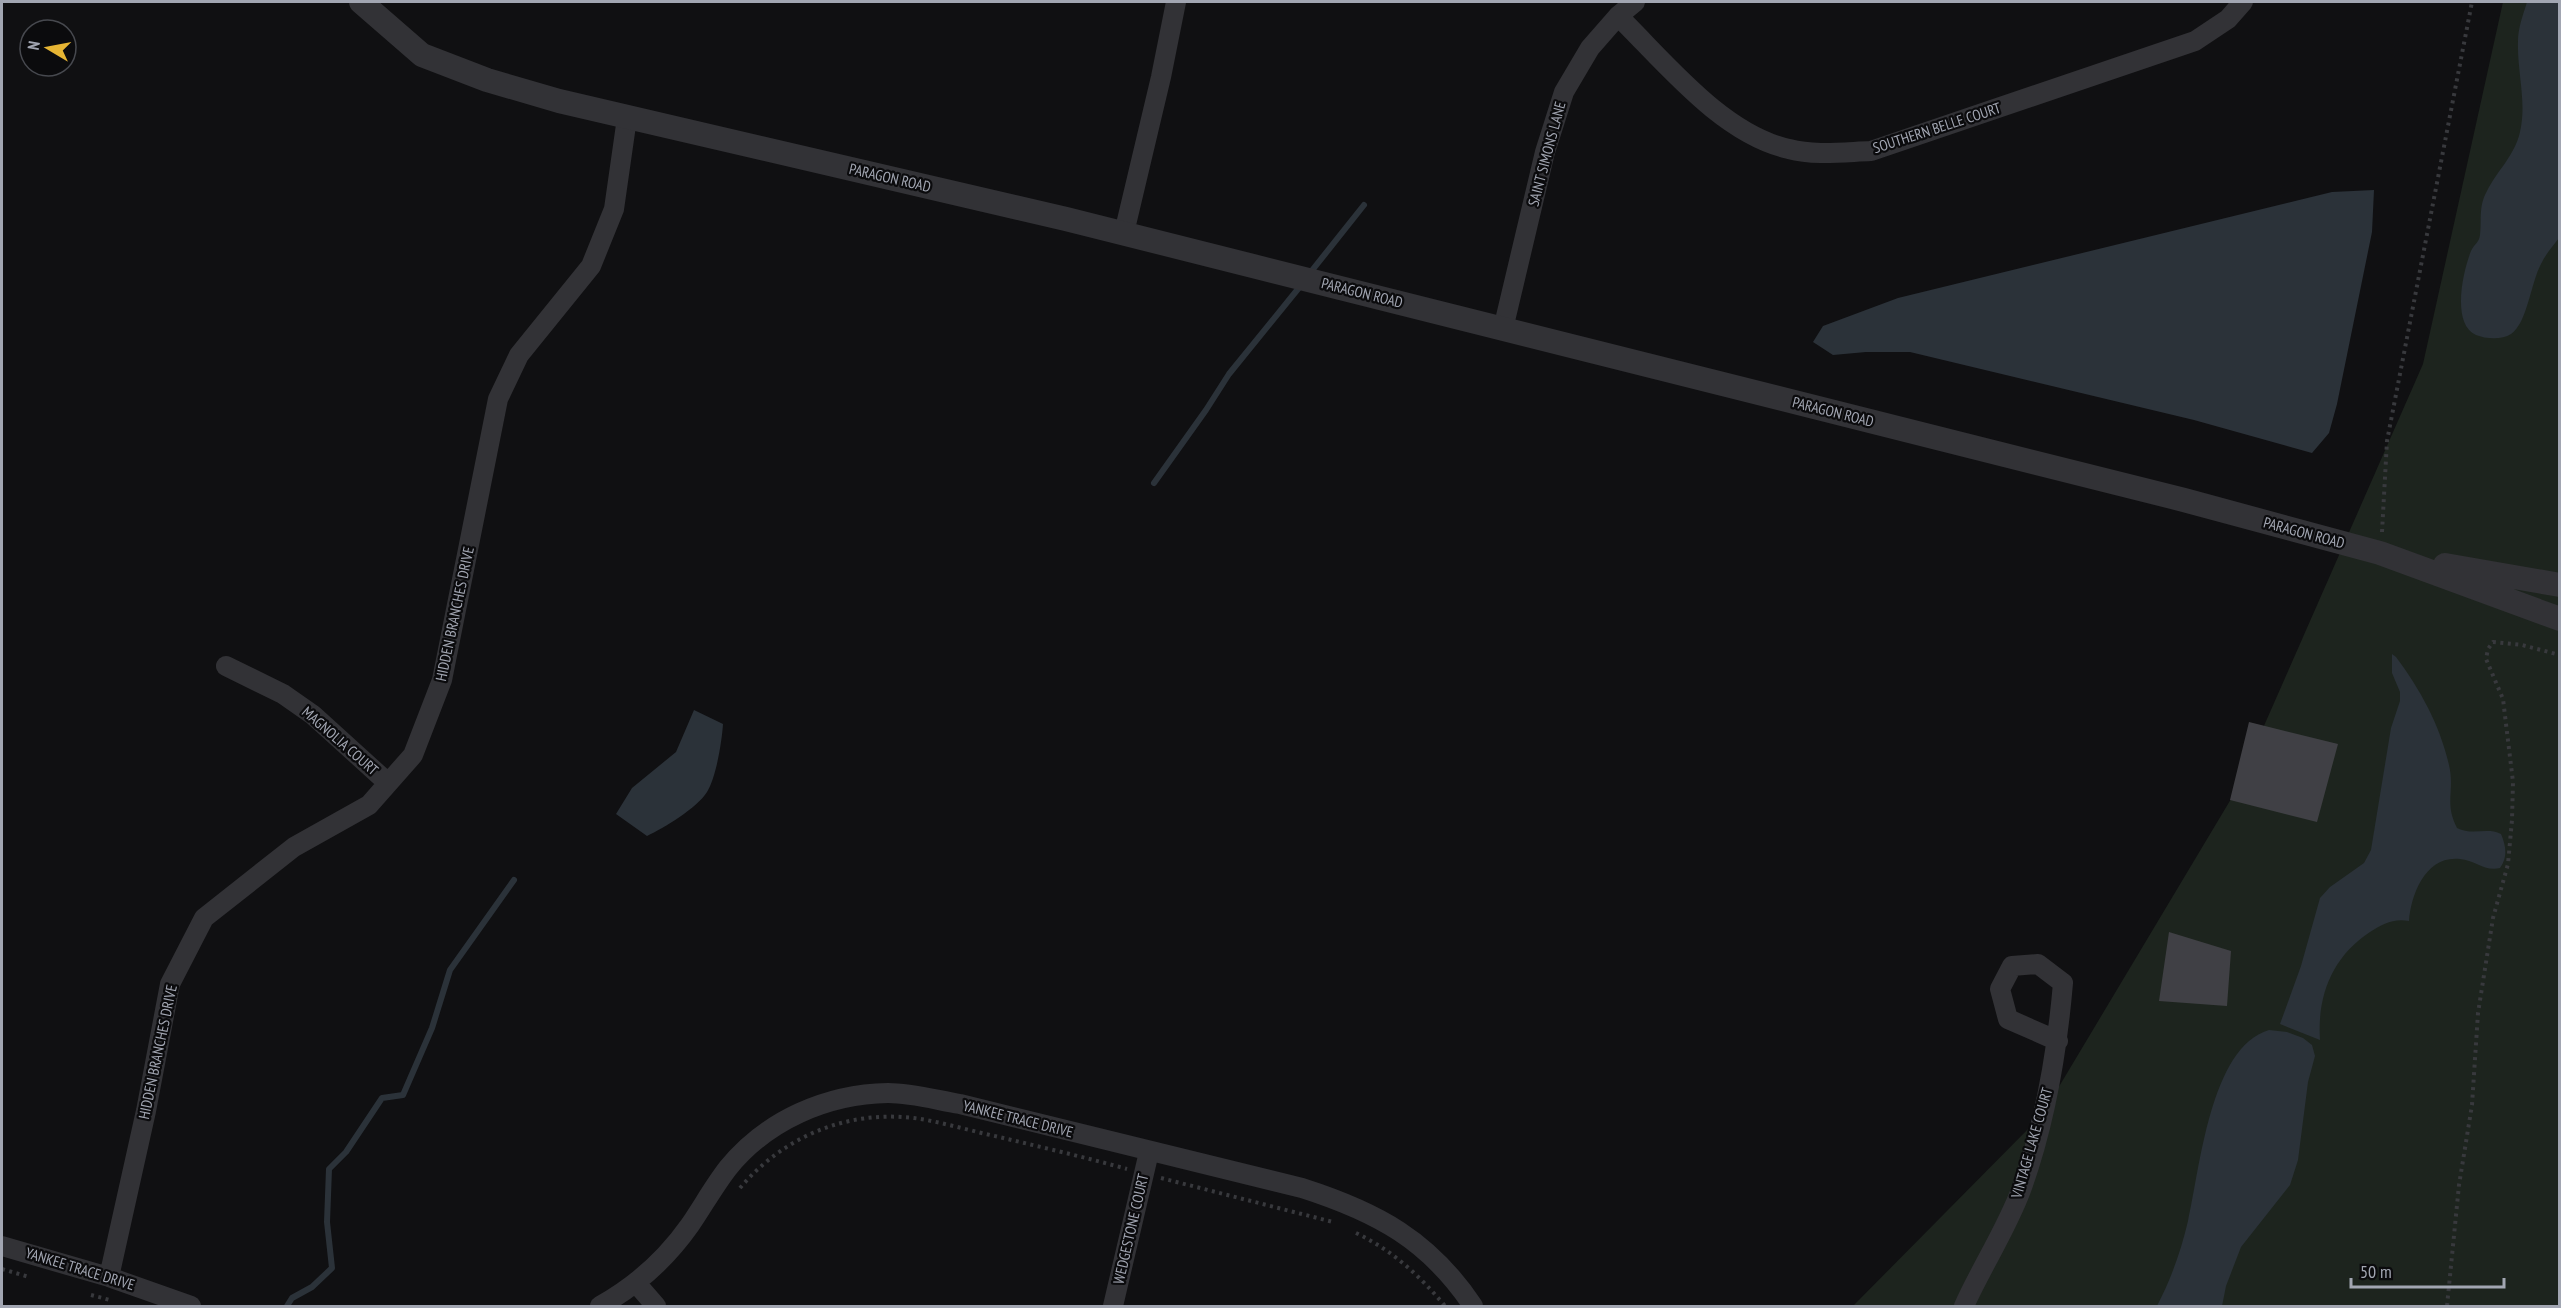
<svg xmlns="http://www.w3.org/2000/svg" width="2561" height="1308" viewBox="0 0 2561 1308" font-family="'PT Sans Narrow',sans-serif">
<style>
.green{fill:#1d241e}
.water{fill:#2b3239}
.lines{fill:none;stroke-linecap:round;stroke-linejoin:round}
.stream{stroke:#2b3239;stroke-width:6}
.building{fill:#404045}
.path{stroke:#38393d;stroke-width:4;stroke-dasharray:3 4.5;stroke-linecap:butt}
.minor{stroke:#323236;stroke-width:20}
.tertiary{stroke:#323236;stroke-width:24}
.labels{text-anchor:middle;stroke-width:4.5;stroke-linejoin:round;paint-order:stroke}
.street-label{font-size:15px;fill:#a2a6b2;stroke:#0b0b0d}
</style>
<rect width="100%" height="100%" fill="#101012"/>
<path class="green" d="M2503,2h56v1304h-706l189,-191 192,-321 189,-430z"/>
<path class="water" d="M2527,2h32v236c-6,8 -14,17 -18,26 -10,18 -14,60 -30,70 -9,6 -25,5 -35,1 -25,-11 -13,-64 -5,-84 3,-7 8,-8 9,-16 2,-15 -2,-28 7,-44 10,-20 28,-36 33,-59 7,-30 -3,-60 -2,-91 0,-13 5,-26 9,-39z
M2374,190l-2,42 -35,172 -8,29 -17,20 -118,-33 -284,-68h-44l-33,3 -20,-13 10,-16 75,-28 434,-106z
M2392,654l4,3c24,32 44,68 53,108 6,26 -5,38 8,63 15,8 30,-1 44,6 5,12 7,23 -1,34 -15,4 -25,-8 -40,-9 -34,-4 -49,35 -51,62 -15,-3 -27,3 -39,11 -38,25 -53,64 -50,108l-40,-16 21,-58 19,-68 10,-11 34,-24 7,-13 20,-122 9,-27v-9l-8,-19z
M694,710l29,14c-1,17 -7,54 -16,68 -10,16 -43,36 -60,44l-31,-22 16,-26 44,-36z
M2269,1030l18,2 16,6 9,7 3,11 -7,26 -10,78 -8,25 -49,62 -15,39 -4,20h-65c14,-27 24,-55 31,-85 12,-51 22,-174 81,-191z"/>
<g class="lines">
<path class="stream" d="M1310,273l54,-68
M1154,483l52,-73 23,-36 73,-90
M287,1306l5,-8 20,-11 20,-19 -5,-46 2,-53 17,-17 36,-54 21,-3 29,-67 18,-58 64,-90"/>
</g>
<path class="building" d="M2249,722l89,22 -21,78 -87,-22z
M2169,932l62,19 -4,55 -68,-5z"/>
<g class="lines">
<path class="path" d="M2382,532l5,-91 85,-439
M1161,1178l172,44
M740,1188c43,-51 106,-78 174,-70 28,4 57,13 85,19 42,10 85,20 128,32
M1356,1233c36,17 64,43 89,73
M2,1269l27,8
M91,1295l19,5
M2447,1306l12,-121 13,-80 6,-92 15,-95 15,-54 4,-44 1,-38 -10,-83 -17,-40 2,-10 5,-7 29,3 38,10"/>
<path class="minor" d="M1618,16c48,47 104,118 171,133 26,7 55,3 82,2l324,-110 33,-22 15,-17
M1124,233l37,-156 15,-75
M1503,329l42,-177 19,-60 26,-44 28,-32 17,-14
M226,666l57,28 30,21 75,68
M2,1246l107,31 82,29
M109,1277l37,-166 24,-127 34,-66 90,-71 75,-42 44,-50 29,-75 56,-281 21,-44 72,-89 23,-57 13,-91
M636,1283l20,23
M600,1306c36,-20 66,-47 90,-81 13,-19 24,-39 38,-57 39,-48 99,-74 160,-75 24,0 48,7 72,11l342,84c75,24 127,52 171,118
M1113,1306l36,-154
M1964,1306c17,-38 42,-76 57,-116 24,-66 36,-137 42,-207l-25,-19 -26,2 -12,23 8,30 50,22"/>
<path class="tertiary" d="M361,2l61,53 65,25 72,21 507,118 1118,281 196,53 180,66
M2445,565l115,20"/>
</g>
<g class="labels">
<g class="street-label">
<text transform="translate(1937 128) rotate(-18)" y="5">SOUTHERN BELLE COURT</text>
<text transform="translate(1547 154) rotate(-75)" y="5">SAINT SIMONS LANE</text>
<text transform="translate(890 178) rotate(13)" y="5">PARAGON ROAD</text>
<text transform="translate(1362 293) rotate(14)" y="5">PARAGON ROAD</text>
<text transform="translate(1833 412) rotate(14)" y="5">PARAGON ROAD</text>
<text transform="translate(2304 533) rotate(15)" y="5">PARAGON ROAD</text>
<text transform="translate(455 614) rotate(-78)" y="5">HIDDEN BRANCHES DRIVE</text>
<text transform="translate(340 741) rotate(41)" y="5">MAGNOLIA COURT</text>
<text transform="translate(158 1052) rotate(-78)" y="5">HIDDEN BRANCHES DRIVE</text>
<text transform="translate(1018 1119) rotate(14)" y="5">YANKEE TRACE DRIVE</text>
<text transform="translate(2032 1143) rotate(-74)" y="5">VINTAGE LAKE COURT</text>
<text transform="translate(1131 1229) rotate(-77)" y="5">WEDGESTONE COURT</text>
<text transform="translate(80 1269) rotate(17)" y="5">YANKEE TRACE DRIVE</text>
</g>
</g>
<rect width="2561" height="1308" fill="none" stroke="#a2a6b2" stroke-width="6"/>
<g transform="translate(48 48) rotate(280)"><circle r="28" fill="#0b0b0d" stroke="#47494f" stroke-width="1.5"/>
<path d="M0-4.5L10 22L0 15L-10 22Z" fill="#e6b534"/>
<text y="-9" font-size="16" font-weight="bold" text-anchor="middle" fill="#a2a6b2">N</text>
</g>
<path d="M2351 1278v9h153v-9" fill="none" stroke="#a2a6b2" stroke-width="3"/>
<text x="2360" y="1278" font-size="18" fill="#a2a6b2" stroke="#0b0b0d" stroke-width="4.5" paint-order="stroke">50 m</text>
</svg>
